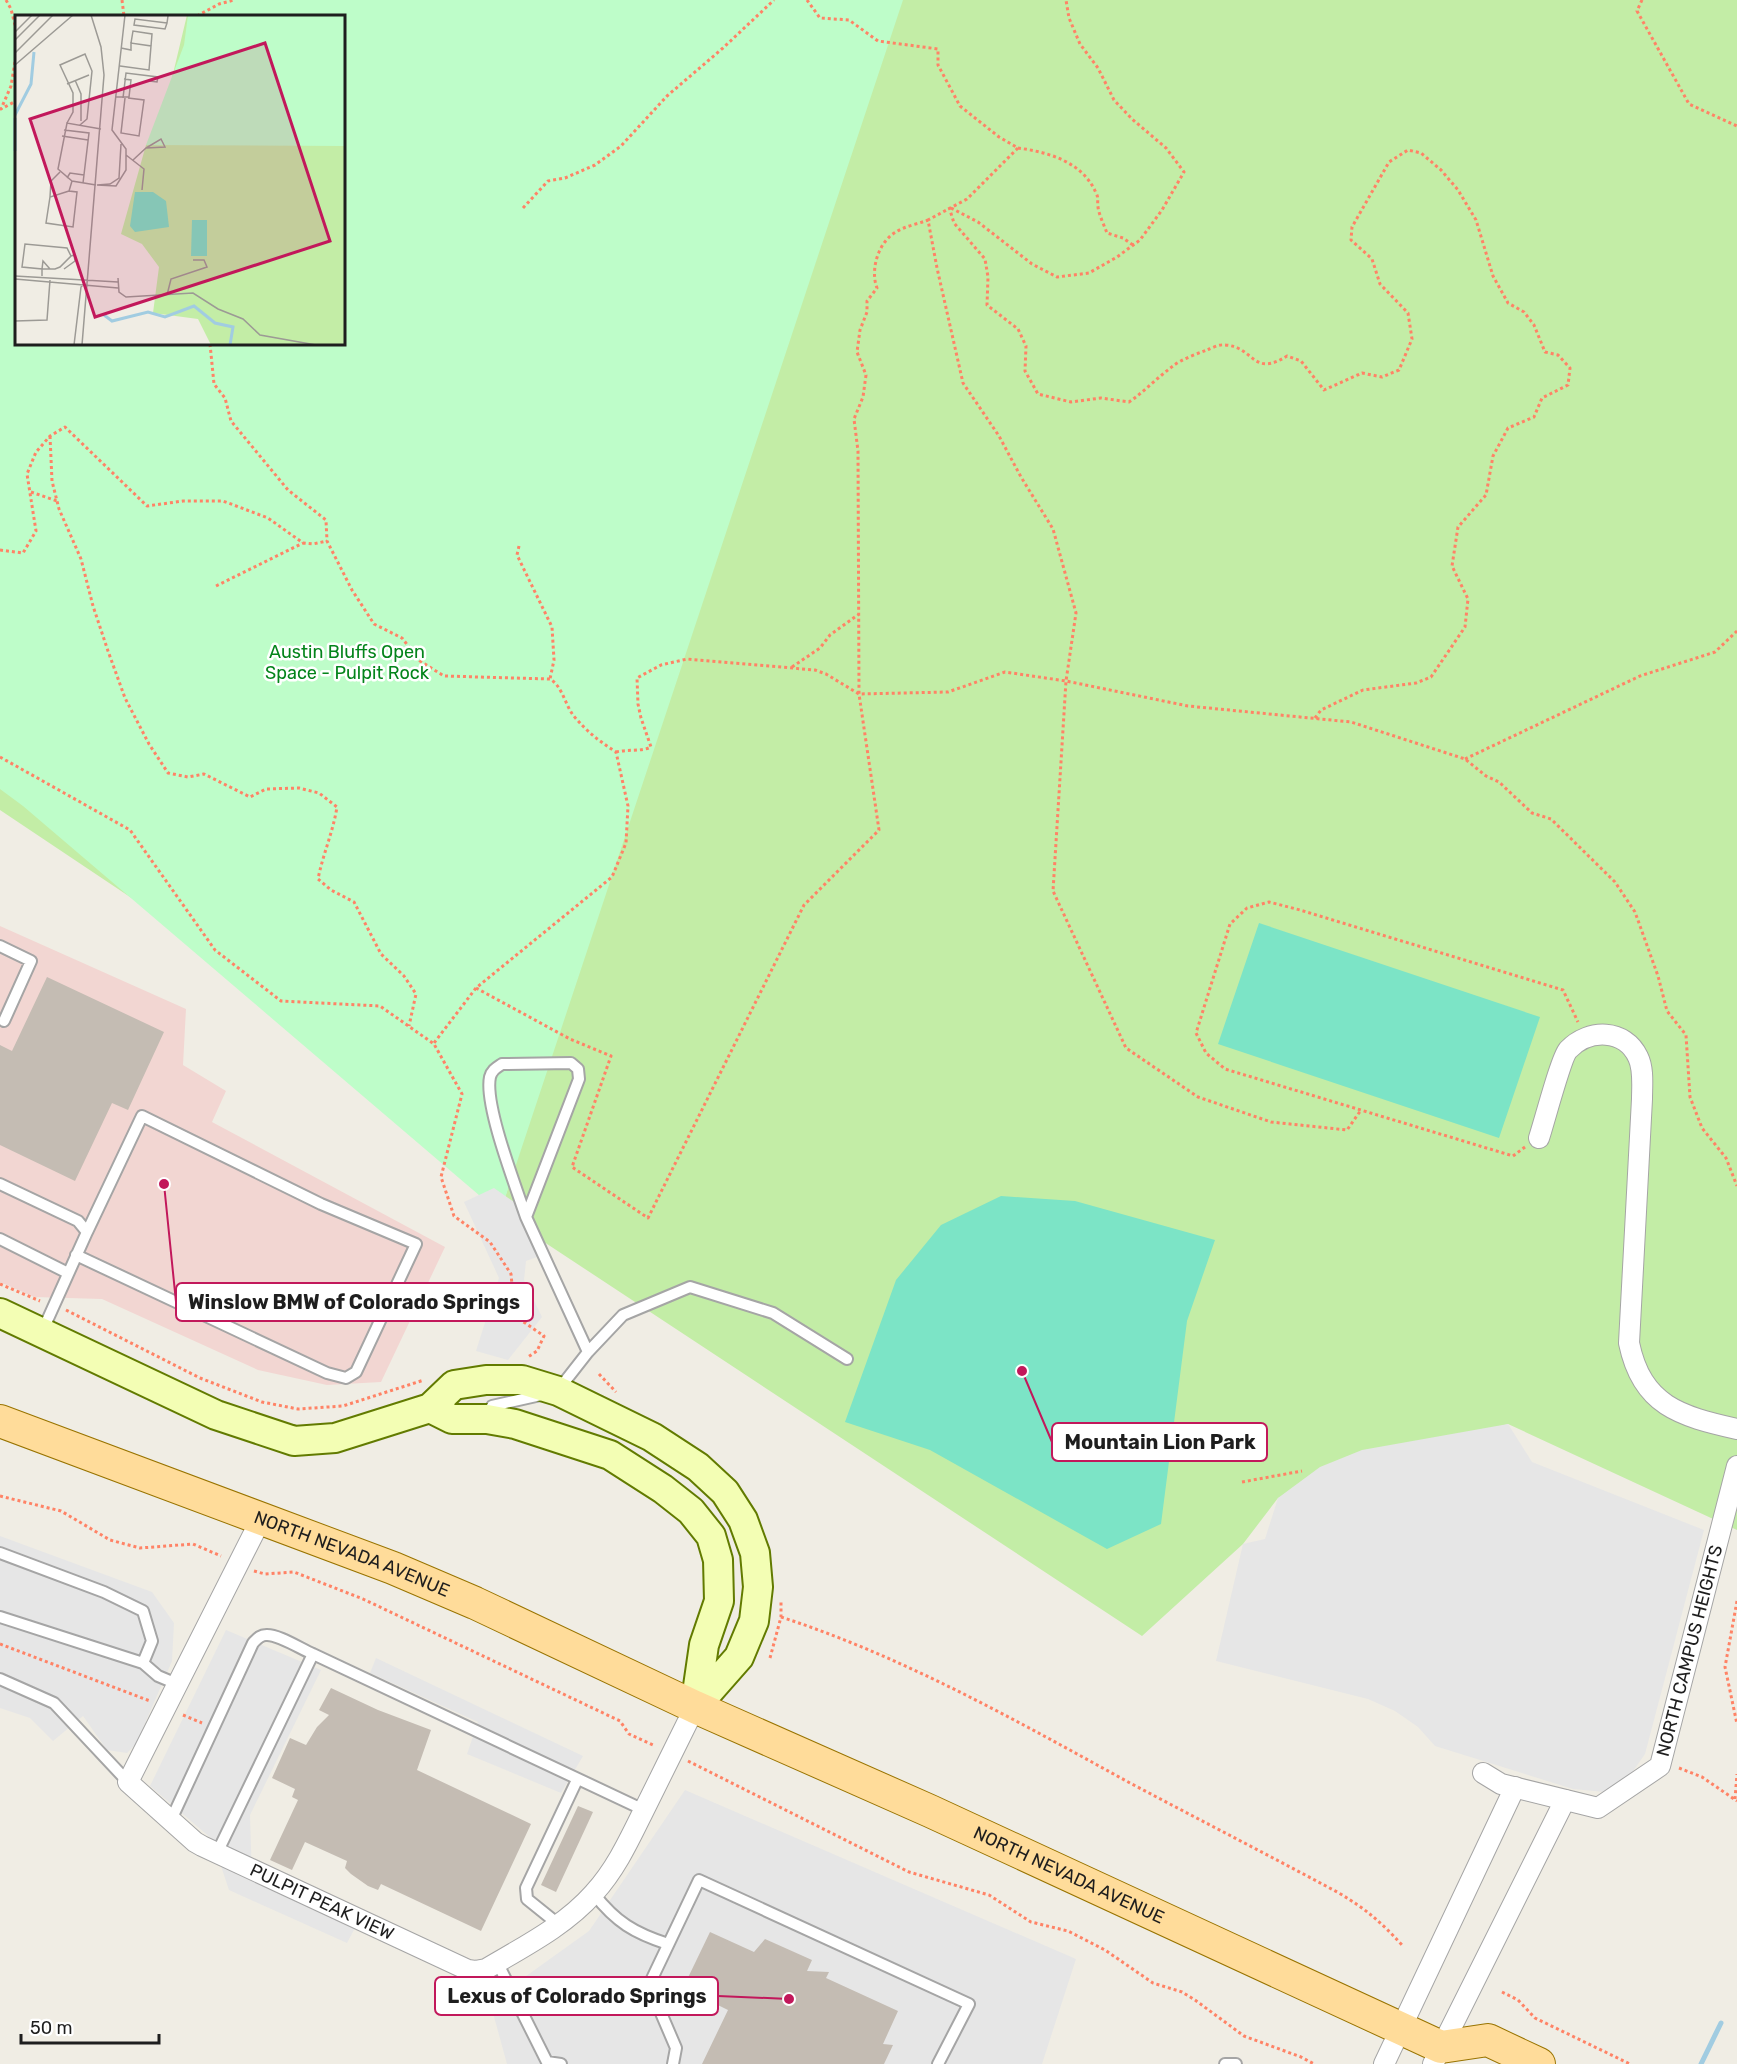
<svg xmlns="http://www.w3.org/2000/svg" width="1737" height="2064" viewBox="0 0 1737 2064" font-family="Rubik,sans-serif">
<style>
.commercial{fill:#f2d6d2}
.grass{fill:#c3eda6;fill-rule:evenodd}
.park{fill:#befdc9;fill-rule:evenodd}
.pitch{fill:#7ce4c6}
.parking{fill:#e6e6e6}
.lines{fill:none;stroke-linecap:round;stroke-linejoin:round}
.stream{stroke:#a1cce1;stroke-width:5}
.building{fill:#c4bcb3}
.lane-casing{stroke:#a5a5a5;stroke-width:14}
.street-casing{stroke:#a5a5a5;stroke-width:22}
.secondary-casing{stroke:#627b00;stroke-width:32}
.primary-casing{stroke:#997400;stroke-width:34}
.path{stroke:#ff8366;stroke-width:3;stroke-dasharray:3 3;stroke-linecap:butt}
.lane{stroke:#fff;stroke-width:10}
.street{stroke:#fff;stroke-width:20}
.secondary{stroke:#f3feb4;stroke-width:28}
.primary{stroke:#ffdc9a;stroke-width:32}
.labels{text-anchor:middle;stroke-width:5;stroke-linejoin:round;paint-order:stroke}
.park-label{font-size:18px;fill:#04841b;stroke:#fff}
.street-label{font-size:18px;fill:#1e1e1e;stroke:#fff}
.inset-river{fill:none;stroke:#a1cce1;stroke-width:3}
.inset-road{fill:none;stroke:#9c9a95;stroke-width:1.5}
.view{fill:#c2185b;fill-opacity:0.15;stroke:#c2185b;stroke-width:3}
.inset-edge{fill:none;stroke:#1e1e1e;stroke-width:3}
.leader{fill:none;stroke:#c2185b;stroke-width:2}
.callout-dot{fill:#c2185b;stroke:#fff;stroke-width:2}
.callout{fill:#fff;stroke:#c2185b;stroke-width:2}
.callout-label{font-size:20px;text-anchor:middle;font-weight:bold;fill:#1e1e1e}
</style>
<rect width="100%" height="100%" fill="#f0ede4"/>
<path class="commercial" d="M0,926l186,83 -3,56 43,26 -14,31 233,125 -64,135 -54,3 -69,-15 -156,-71 -68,-2 -34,-15z"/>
<path class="grass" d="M0,0h1737v1530l-229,-106 -230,74 -35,46 -101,92 -642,-423 28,-88 -169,-75 -359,-240zM16,16h328v328h-328z"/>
<path class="park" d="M0,0h903l-403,1213 -477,-407 -23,-17zM16,16h328v328h-328z"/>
<path class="pitch" d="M1259,923l281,94 -41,121 -281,-94z
M1001,1196l74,5 140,39 -28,81 -26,203 -54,25 -177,-99 -85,-28 51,-142 45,-55z"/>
<path class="parking" d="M494,1188l30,21 13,19v29l-11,4 -2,19 18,37 -34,43 -32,-9 23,-73 -35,-76z
M1508,1424l24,38 172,68 -59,224 -14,20 -26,18 -32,-3 -138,-43 -17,-19 -23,-16 -27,-12 -152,-38 27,-117 22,-5 13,-41 42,-31 42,-17z
M0,1536l152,56 22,31 -2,38 -36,83 -9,9 -20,-3 -24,-34 -30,25 -23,-23 -30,-10z
M226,1630l95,40 -71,145 2,65 104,46 -9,17 -118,-53 -17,-51 -62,-53z
M376,1658l207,98 -22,37 -94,-39 11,-32 -108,-49z
M685,1790l391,169 -34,105h-535l-17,-62 99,-71z"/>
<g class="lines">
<path class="stream" d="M1701,2064l20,-41"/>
</g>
<path class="building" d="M47,977l117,55 -36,78 -16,-7 -37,78 -75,-36v-100l12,6z
M331,1688l47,22 53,20 -14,40 114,54 -50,107 -100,-47 -3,6 -10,-4 -17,-12 -6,-6 2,-7 -42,-19 -13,28 -22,-10 28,-60 -6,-3 3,-8 -23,-11 18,-40 16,7 11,-18 12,-12 -10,-5z
M578,1806l15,6 -37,80 -15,-7z
M710,1932l44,20 11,-13 47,21 -5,11 22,1 -3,6 72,33 -15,33 10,1 -9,19h-182l26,-54 -45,-22z"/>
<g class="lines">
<defs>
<path id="lane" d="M0,946l31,15 -27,60
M0,1184l78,37 9,11 -45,100
M526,1217c-10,-30 -42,-112 -36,-140 2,-7 6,-9 12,-13l69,-1 7,6 1,10 -53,138 62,135
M0,1239l68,34
M76,1255l251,118 19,5 10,-6 60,-128 -95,-40 -179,-88 -55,116
M559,1389l29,-37 35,-37 67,-28 83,26 74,46
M488,1416l4,-10 53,-12
M0,1553l104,39 39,19 9,30 -9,22 15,13 19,8
M0,1617l143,46
M0,1679l54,24 74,79
M171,1820l82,-177c4,-4 7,-8 13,-8 12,-1 35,14 47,19l331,156
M217,1853l96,-199
M594,1894c22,28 40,39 74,50
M558,1924l-31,-25 -1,-11 51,-108
M497,1962l50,100 14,2
M673,2064l3,-16 -27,-63 50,-105 270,124 -31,60
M1225,2064h11"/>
<g id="street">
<path d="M1539,1138c5,-15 22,-80 29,-88 21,-22 57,-21 70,7 6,12 4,29 4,42l-13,244c13,63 51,73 108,86"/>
<path id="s1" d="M261,1519l-133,263 67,60 7,4 266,124 7,1 11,-2c37,-22 79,-43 108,-76 23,-25 37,-57 52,-87 16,-33 33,-66 49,-99"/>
<path id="s2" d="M1483,1773l18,11 97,24 62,-42 77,-300"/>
<path d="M1384,2064l131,-277"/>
<path d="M1433,2064l132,-264"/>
</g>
<path id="secondary" d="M0,1313l216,102 78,26 41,-3 95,-30 24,-23 32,-5h36l36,11 94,46 46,30 27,25 18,28 12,33 3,34 -4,34 -15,36 -44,50
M430,1408l22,11h35l28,5 95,31 53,34 28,22 20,25 7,24 1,41 -15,44 -9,62"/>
<g id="primary">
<path id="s3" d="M0,1421l393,147 82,35 220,104 235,104 511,236 47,-7 51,24"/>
</g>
</defs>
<use href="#lane" class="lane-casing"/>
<use href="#street" class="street-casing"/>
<use href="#secondary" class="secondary-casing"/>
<use href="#primary" class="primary-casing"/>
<path class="path" d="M6,0l5,9 5,20
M122,0l2,16
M807,0l13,18 29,2 29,21 60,8v16l22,41 39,31 19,11 -51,51 -39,21 9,48 26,115 36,53 22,41 32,52 23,84 -10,68 -13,210 73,157 72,49 73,25 76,8 14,-20
M1642,0l-5,11 52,93 48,22
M197,16l22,-12 15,-4
M16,56l-5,30 -10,23 15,-8
M1018,148c30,4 65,14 78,45 3,5 1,8 2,14 1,8 6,18 9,26l16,5 10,7
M949,207l5,16 31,36 3,18 -1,28 31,24 8,17 -1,25 13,23 33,8 30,-4 28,4c16,-11 29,-25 44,-36 9,-7 23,-12 34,-16 5,-2 12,-6 18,-5 30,2 27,33 62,11l14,5 23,29 38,-17 20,4 17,-7 13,-31 -4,-26 -28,-29 -8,-25 -21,-19 1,-13 37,-65 19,-12 13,3 20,17 17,20 18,30 17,56 15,27 16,9 10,13 11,27 13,3 12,13 -2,17 -26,13 -8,19 -26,11 -15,28 -7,39 -28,32 -6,39 16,33 -3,28 -34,50 -15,6 -53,7 -42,20 -6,8
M523,208l25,-27 17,-3 30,-13 26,-19 46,-50 56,-48 51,-48
M951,208l27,14 54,42 25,13 32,-4 28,-16 23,-17 22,-30 22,-38 -18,-24 -34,-29 -18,-19 -16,-32 -18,-24 -11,-26 -3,-18
M210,344l4,40 11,14 6,23 57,69 38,30 1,21 25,49 22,34 28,14 18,23 24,15 106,3c12,7 15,25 23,36 13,16 26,26 43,37l12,54 -2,37 -14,34 -136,111 -42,55
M50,436l2,45 7,28 22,50 12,47 15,45 17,47 24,46 19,29 20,4 16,-3 46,23 16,-8 33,-1 20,5 18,14c-4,25 -14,47 -19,72l13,11 23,12 27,52 23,22 12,18 -7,32
M31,492l26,9
M519,546l-2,9 35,72 2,33 -4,19
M0,550l23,3 13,-22 -9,-57 9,-22 14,-16 15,-9 82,79 36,-5h40l45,17 35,25 10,1 14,-3
M216,586l87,-43
M792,667l28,-19 10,-13 29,-21
M616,752c12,-3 25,0 35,-5l-10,-29 -3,-14 -1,-26 24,-13 26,-6 128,11 11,4 33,20 89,-2 57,-20 61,9 122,25 163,16 114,37 21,17 13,6 33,31 19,6 64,63 20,30 23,64 9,35 19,24 4,62 12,31 24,30 11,28
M0,757l130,73 85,120 66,51 99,5 54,38 28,50 -21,83 13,39 36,26 21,32 4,42 29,20 -7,15 -9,6
M1465,759l175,-83 75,-24 22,-21
M476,988l94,51 41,17 -39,111 76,51 156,-313 75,-75 -20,-136 -1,-243 -4,-32 9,-22 3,-22 -9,-23 3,-22 7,-18v-11l10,-13c-7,-18 1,-46 19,-56 9,-6 22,-8 32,-12
M1525,1147l-12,9 -288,-87 -19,-16 -10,-20 34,-109 17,-16 22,-6 31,8 263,80 15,32
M0,1284l40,17
M66,1310l134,68 62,24 36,7 45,-3 81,-26
M599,1374l17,18
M1242,1482l60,-11
M0,1496l61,15 49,29 30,8 53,-4 28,12
M254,1571l11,3 29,-2 69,27 257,122 9,13 26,12
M1737,1601l-12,66 12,57
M781,1617c123,40 236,104 349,166 70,37 140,73 209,110 28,17 41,28 63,52
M0,1644l150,57
M770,1658l11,-41v-15
M183,1715l19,8
M688,1761l221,111 80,23 42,27 37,9 37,19 48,33 29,9 13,8 49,36 57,21 13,7
M1679,1768l23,9 35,24
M1735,1799l2,-25
M1502,1992l16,8 17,18 95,46"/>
<use href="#lane" class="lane"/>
<use href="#street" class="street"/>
<use href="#secondary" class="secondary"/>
<use href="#primary" class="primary"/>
</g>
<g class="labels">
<g class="park-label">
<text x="347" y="658">Austin Bluffs Open<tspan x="347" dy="21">Space - Pulpit Rock</tspan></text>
</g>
<g class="street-label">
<text dy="6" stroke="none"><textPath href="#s3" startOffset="376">NORTH NEVADA AVENUE</textPath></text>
<text dy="6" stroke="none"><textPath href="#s2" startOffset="315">NORTH CAMPUS HEIGHTS</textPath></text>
<text dy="6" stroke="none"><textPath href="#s3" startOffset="1162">NORTH NEVADA AVENUE</textPath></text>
<text dy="6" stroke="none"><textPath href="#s1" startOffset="525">PULPIT PEAK VIEW</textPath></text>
</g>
</g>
<g transform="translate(15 15)">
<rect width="330" height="330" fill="#f0ede4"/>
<path d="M172,0h158v330h-134l-13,-26 -45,-6 6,-46 -17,-23 -21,-10 25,-89h10z" fill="#c3eda6"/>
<path d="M173,0h157v131l-199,-1 38,-100z" fill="#befdc9"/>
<path d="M120,177h18l13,9 3,26 -34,5 -5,-6zM177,205h15v36h-16z" fill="#7ce4c6"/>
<path class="inset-river" d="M0,100l16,-31 3,-32M0,103v33M89,300l8,6 36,-9 17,5 29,-11 21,17 18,4 -3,18"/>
<path class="inset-road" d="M152,8l-32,-4 -1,6 31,4 2,-6 1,-7M0,17l17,-17M0,25l25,-25M116,28l2,-12 19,3 -1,12M0,38l38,-38M0,50l58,-50M105,51l29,4 2,-24 -20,-3v7l-10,-2M60,65l6,14v27M52,69l22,-9M100,82h14l2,-17 -7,-1M108,83l3,-25 32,4 -1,5 -8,-1M110,83l-4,35 18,3 5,-36 -16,-2M52,108l6,-11v-19l-13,-28 25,-11 7,17 -5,48 -7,6M49,115l25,3 -6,50M47,121l26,4M111,140l18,14 -2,21M118,145l13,-12 19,-1 -4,-8 -15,9M52,163l3,-5 14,2M81,170l-24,-4 -14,-12 9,-46 34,6M82,170l19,1 10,-16v-21l-14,-19 13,-115M82,170l13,-1 9,-6 2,-34M54,176l-19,6 -4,26 27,4 4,-35 -8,-1 3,-10M35,182l1,-16 9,-9M49,254l11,-8 -1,-6 -3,1M0,261l103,6M27,261v-7l-20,-2 3,-23 42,4 4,8 -11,11 -5,2h-13l1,-8 7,8M103,263l1,14 7,5 67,-4 25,16 25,10 17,16 56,10M0,264l103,9M152,280l4,-16 36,-12 -3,-7h-11M0,306l32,-1 3,-40M59,330l7,-58 4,-4M67,330l22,-270 -3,-28 -10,-32"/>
<path class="view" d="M250,28l65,198 -235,76 -65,-198z"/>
<rect width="330" height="330" class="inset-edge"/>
</g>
<path class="leader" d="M164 1184L176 1302M1022 1371L1052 1442M789 1999L718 1996"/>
<g class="callout-dot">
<circle cx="164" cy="1184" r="6"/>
<circle cx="1022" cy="1371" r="6"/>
<circle cx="789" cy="1999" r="6"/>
</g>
<g class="callout">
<rect x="176" y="1283" width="357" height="38" rx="6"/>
<rect x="1052" y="1423" width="215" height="38" rx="6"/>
<rect x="435" y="1977" width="283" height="38" rx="6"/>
</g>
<g class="callout-label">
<text x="354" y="1309">Winslow BMW of Colorado Springs</text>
<text x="1160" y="1449">Mountain Lion Park</text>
<text x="577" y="2003">Lexus of Colorado Springs</text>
</g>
<path d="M21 2034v9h138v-9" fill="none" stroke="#1e1e1e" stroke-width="3"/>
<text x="30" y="2034" font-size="18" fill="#1e1e1e" stroke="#ffffff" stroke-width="4.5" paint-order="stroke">50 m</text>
</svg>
